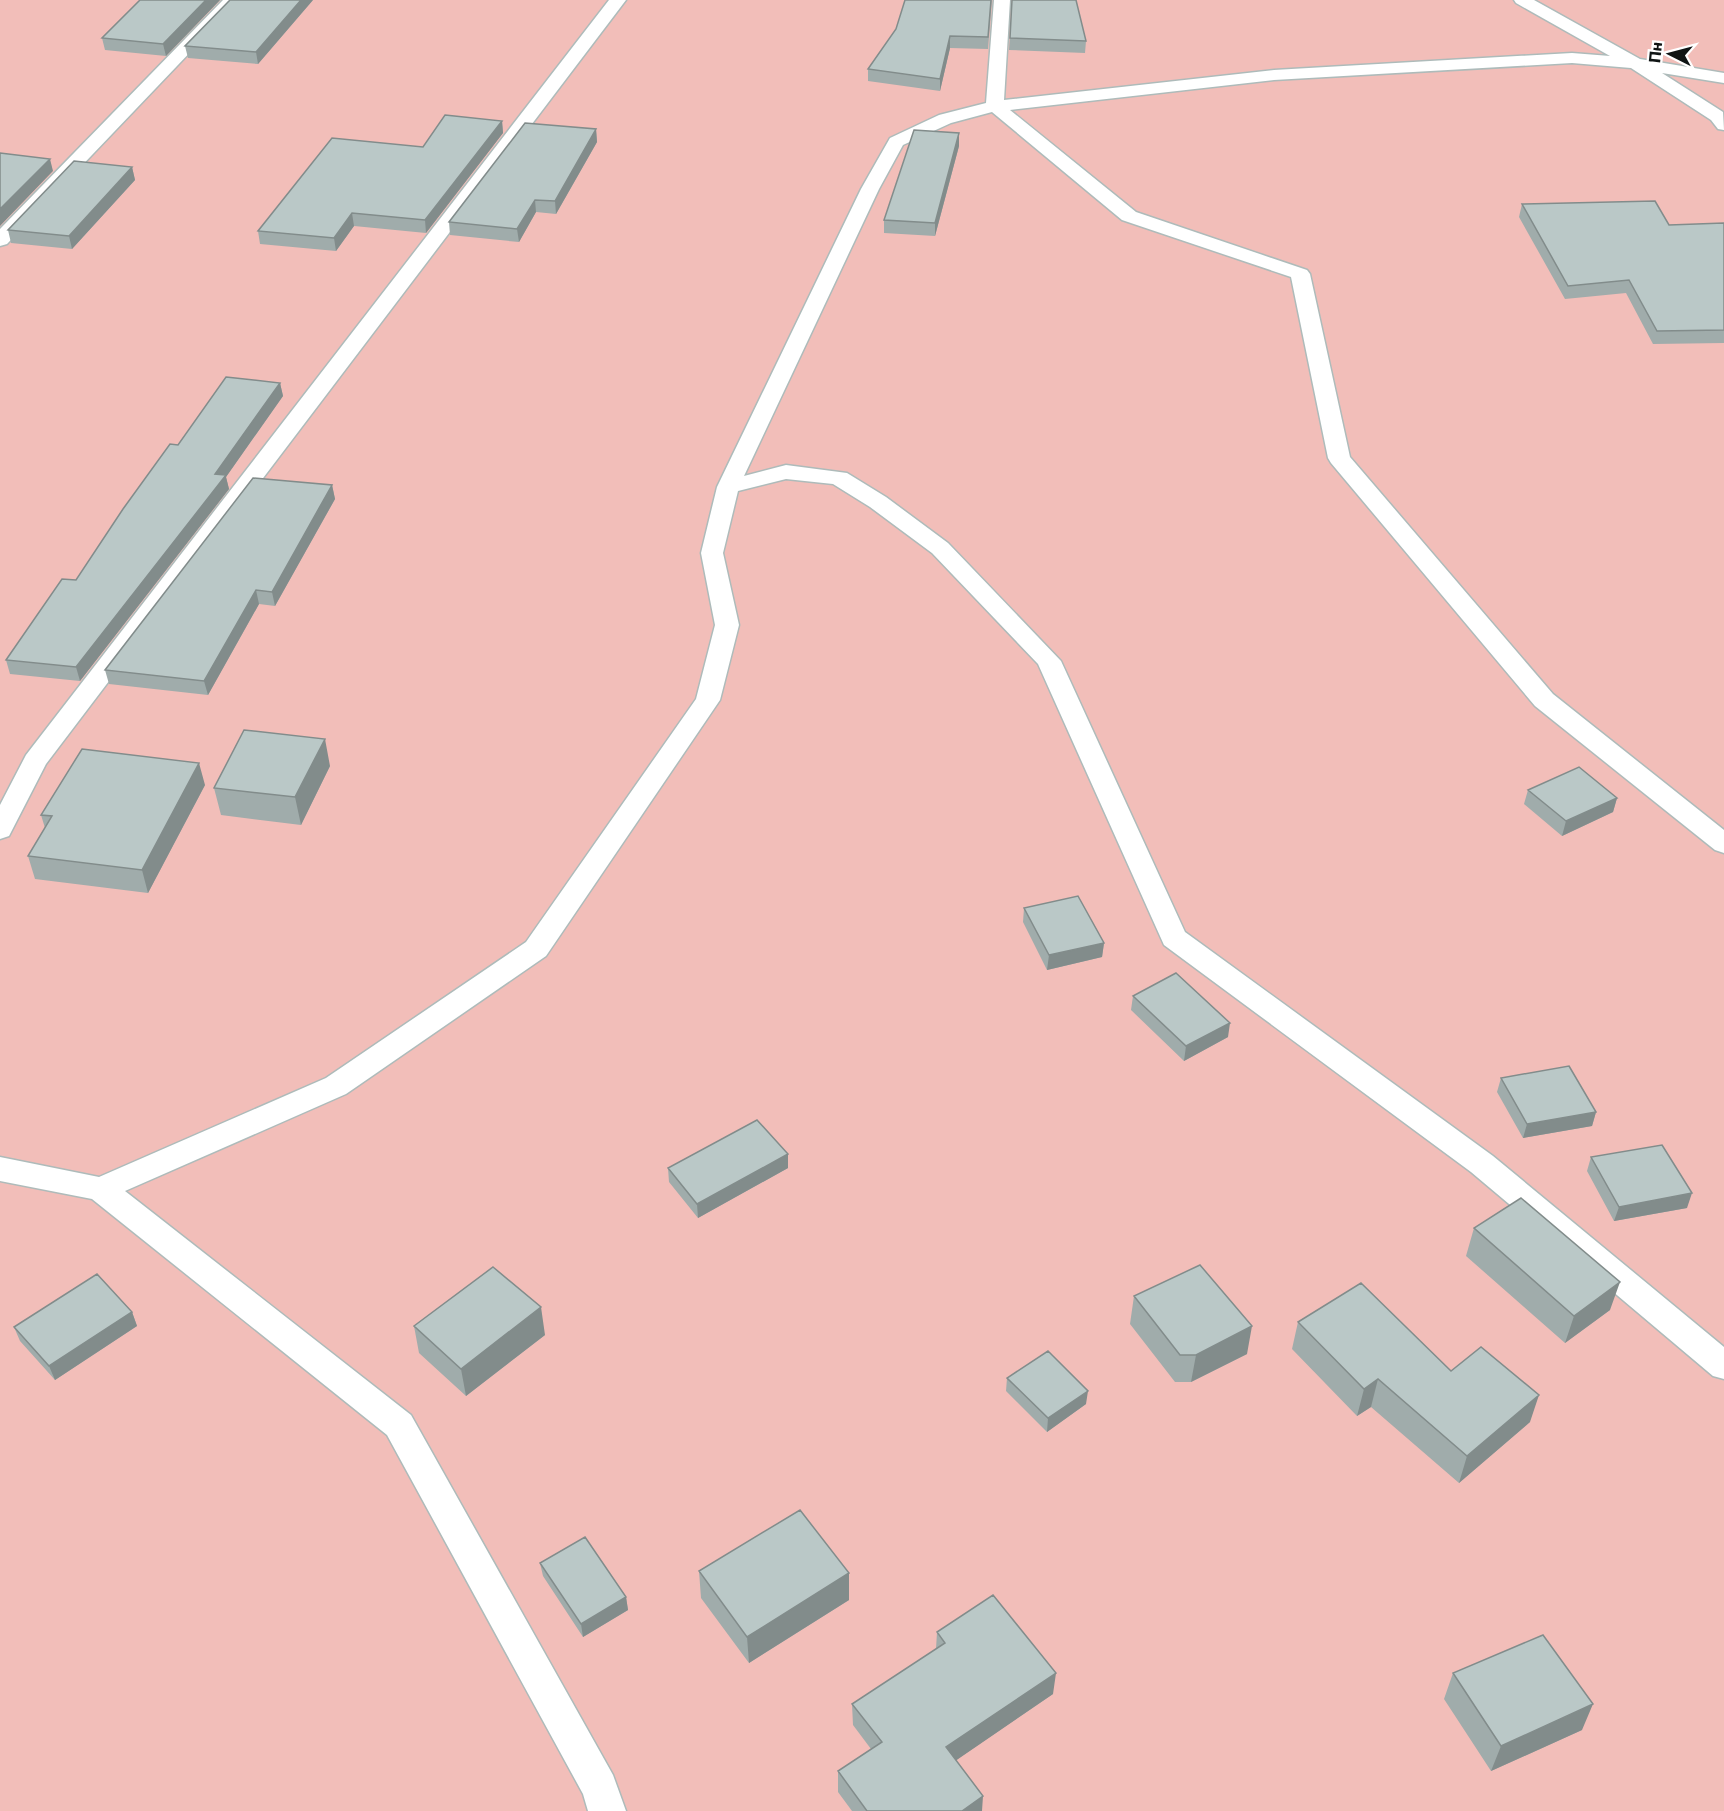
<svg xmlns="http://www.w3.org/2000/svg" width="1724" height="1811" viewBox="0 0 1724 1811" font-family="Commissioner,sans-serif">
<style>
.green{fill:#f2beb9}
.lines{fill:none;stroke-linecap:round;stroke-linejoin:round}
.service-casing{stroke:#aebbba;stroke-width:3}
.service{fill:#fff;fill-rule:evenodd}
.wall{fill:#a0acab}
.shaded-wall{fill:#828c8b}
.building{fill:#bac8c7;stroke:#828c8b;stroke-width:1.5}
</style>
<rect width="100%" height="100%" fill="#d4e2e1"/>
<path class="green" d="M0,0h1724v1811h-1724z"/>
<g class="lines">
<defs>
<path id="service" d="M223,0h17l-233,244 -7,2v-17z
M609,0h17l-580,764 -37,72 -9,3v-34l26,-50z
M994,0h16l-6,100 270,-30 298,-17 38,3 -94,-53 -2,-3h20l106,59 84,14v10l-62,-10 61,39 1,18 -6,-1 -7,-9 -80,-52 -59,-5 -298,17 -264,30 126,102 171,58 3,4 40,183 203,237 171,136v23l-9,-3 -180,-144 -204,-243 -3,-5 -37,-181 -169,-57 -130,-108 -41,11 -48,22 -24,44 -135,287 42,-11 61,8 39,24 62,46 113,118 124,271 308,224 231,191v32l-11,-3 -242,-204 -307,-227 -126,-281 -106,-111 -62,-46 -37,-23 -47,-5 -48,12 -15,62 16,72 -19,75 -174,256 -200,138 -221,97 286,224 202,360 13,36h-38l-5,-17 -196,-359 -295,-236 -92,-18v-24l99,20 227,-99 200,-136 170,-243 19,-74 -14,-72 16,-66 144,-298 29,-51 49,-23 47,-12z"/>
</defs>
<use href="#service" class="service-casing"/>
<use href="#service" class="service"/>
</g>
<path class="wall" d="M140,0h80l-54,56 -61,-6 -3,-12z
M313,0l-55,64 -70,-6 -3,-12z
M992,0l-4,49 -38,-1 -10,43 -72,-10v-12l28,-40z
M1012,0l74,41 -1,12 -76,-3z
M502,121l1,12 -77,100 -72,-7 -18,25 -76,-7 -2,-13 165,-84z
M596,129l1,13 -41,72 -20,-2 -17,30 -69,-7 -1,-13z
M959,133v13l-24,90 -51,-3v-13z
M132,167l3,13 -63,69 -61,-6 -3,-13z
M1522,204l147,21 55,-2v120l-71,1 -27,-51 -61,6 -46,-82z
M280,383l3,13 -57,81 3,12 -149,192 -70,-7 -4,-14 70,-80 102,-135z
M332,485l3,14 -60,107 -16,-2 -51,91 -99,-11 -4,-14z
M330,766l-29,59 -80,-10 -7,-27z
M205,785l-57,108 -113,-14 -7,-23 17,-28 -4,-13z
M1528,790l89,8 -4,14 -51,24 -38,-32z
M1024,908l80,35 -2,14 -55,13 -24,-48z
M1133,996l95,41 -44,24 -53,-51z
M1501,1078l95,34 -4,14 -69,12 -26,-46z
M1591,1157l96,51 -73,13 -27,-50z
M668,1168h120l-90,50 -29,-36z
M1474,1228l136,82 -45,33 -99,-87z
M1134,1296l113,58 -56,28h-16l-45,-58z
M132,1312l5,14 -82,54 -35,-39 -6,-14z
M1298,1322l153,49 79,51 -71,61 -88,-76 -14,9 -65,-67z
M414,1326l131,9 -79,61 -47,-43z
M1007,1378l79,26 -39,28 -41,-41z
M540,1563l86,34 2,13 -45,27 -40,-61z
M699,1571l150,2v27l-100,63 -48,-65z
M937,1632l116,62 -97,66 26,51h-130l-14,-19v-21l33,-22 -18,-24 -1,-21 84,-55z
M1453,1673l129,57 -91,41 -47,-72z"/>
<path class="shaded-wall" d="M206,0h14l-54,56 -3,-12z
M301,0h12l-55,64 -2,-12z
M950,36v12l-10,43v-12z
M502,121l1,12 -77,100 -1,-13z
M596,129l1,13 -41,72 -1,-13z
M959,133v13l-24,90v-13z
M50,159l3,12 -53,55v-17z
M132,167l3,13 -63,69 -3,-13z
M535,200l1,12 -17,30 -2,-13z
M352,213l2,13 -18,25 -2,-13z
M280,383l3,13 -57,81 3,12 -149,192 -4,-14 139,-193z
M332,485l3,14 -60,107 -3,-14z
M256,590l3,14 -51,91 -4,-14z
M325,739l5,27 -29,59 -6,-28z
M199,763l6,22 -57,108 -6,-23z
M1617,798l-4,14 -51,24 4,-15z
M1104,943l-2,14 -55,13 2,-15z
M1230,1023l-2,14 -44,24 2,-15z
M1596,1112l-4,14 -69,12 4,-14z
M788,1154v14l-90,50 -1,-14z
M1692,1193l-5,15 -73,13 5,-14z
M1620,1282l-10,28 -45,33 9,-27z
M541,1307l4,28 -79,61 -5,-27z
M132,1312l5,14 -82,54 -6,-14z
M1252,1326l-5,28 -56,28 5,-27z
M1378,1379l-7,28 -14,9 7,-27z
M1088,1391l-2,13 -39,28 1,-14z
M1539,1395l-9,27 -71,61 8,-27z
M849,1573v27l-100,63 -2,-26z
M626,1597l2,13 -45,27 -2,-13z
M1056,1673l-3,21 -108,74 1,-21z
M1593,1704l-11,26 -91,41 10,-25z
M983,1796l-1,15h-20z"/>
<path class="building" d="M140,0h66l-43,44 -61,-6z
M230,0h71l-45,52 -71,-6z
M905,0h86l-3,37 -38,-1 -10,43 -72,-10 28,-40z
M1012,0h64l10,41 -76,-3z
M445,115l57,6 -77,99 -73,-7 -18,25 -76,-7 74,-93 91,9z
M525,123l71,6 -41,72 -20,-1 -18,29 -68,-7z
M914,130l45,3 -24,90 -51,-3z
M0,153l50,6 -50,50z
M74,161l58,6 -63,69 -61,-6z
M1655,201l14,24 55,-2v107l-67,1 -28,-51 -61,6 -46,-82z
M226,377l54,6 -65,91 11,1 -150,192 -70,-7 56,-81 14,1 47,-71 47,-65 8,1z
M253,478l79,7 -60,107 -16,-2 -52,91 -99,-11z
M244,730l81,9 -30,58 -81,-9z
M82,749l117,14 -57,107 -114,-14 24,-40 -11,-1z
M1579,767l38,31 -51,23 -38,-31z
M1078,896l26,47 -55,12 -25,-47z
M1176,973l54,50 -44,23 -53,-50z
M1569,1066l27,46 -69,12 -26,-46z
M757,1120l31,34 -91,50 -29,-36z
M1662,1145l30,48 -73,14 -28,-50z
M1521,1198l99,84 -46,34 -100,-88z
M1200,1265l52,61 -56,29h-16l-46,-59z
M493,1267l48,40 -80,62 -47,-43z
M97,1274l35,38 -83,54 -35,-39z
M1361,1283l90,88 30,-24 58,48 -72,61 -89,-77 -14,10 -66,-67z
M1048,1351l40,40 -40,27 -41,-40z
M800,1510l49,63 -102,64 -48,-66z
M585,1537l41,60 -45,27 -41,-61z
M993,1595l63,78 -110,74 37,49 -21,15h-95l-29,-40 44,-29 -30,-38 93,-61 -8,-11z
M1543,1635l50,69 -92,42 -48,-73z"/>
<g transform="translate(1670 54) rotate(276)" stroke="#ffffff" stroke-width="4.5" paint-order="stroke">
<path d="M0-4.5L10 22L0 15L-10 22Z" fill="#0f1414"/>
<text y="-9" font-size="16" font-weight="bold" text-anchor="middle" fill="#0f1414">Пн</text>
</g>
</svg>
